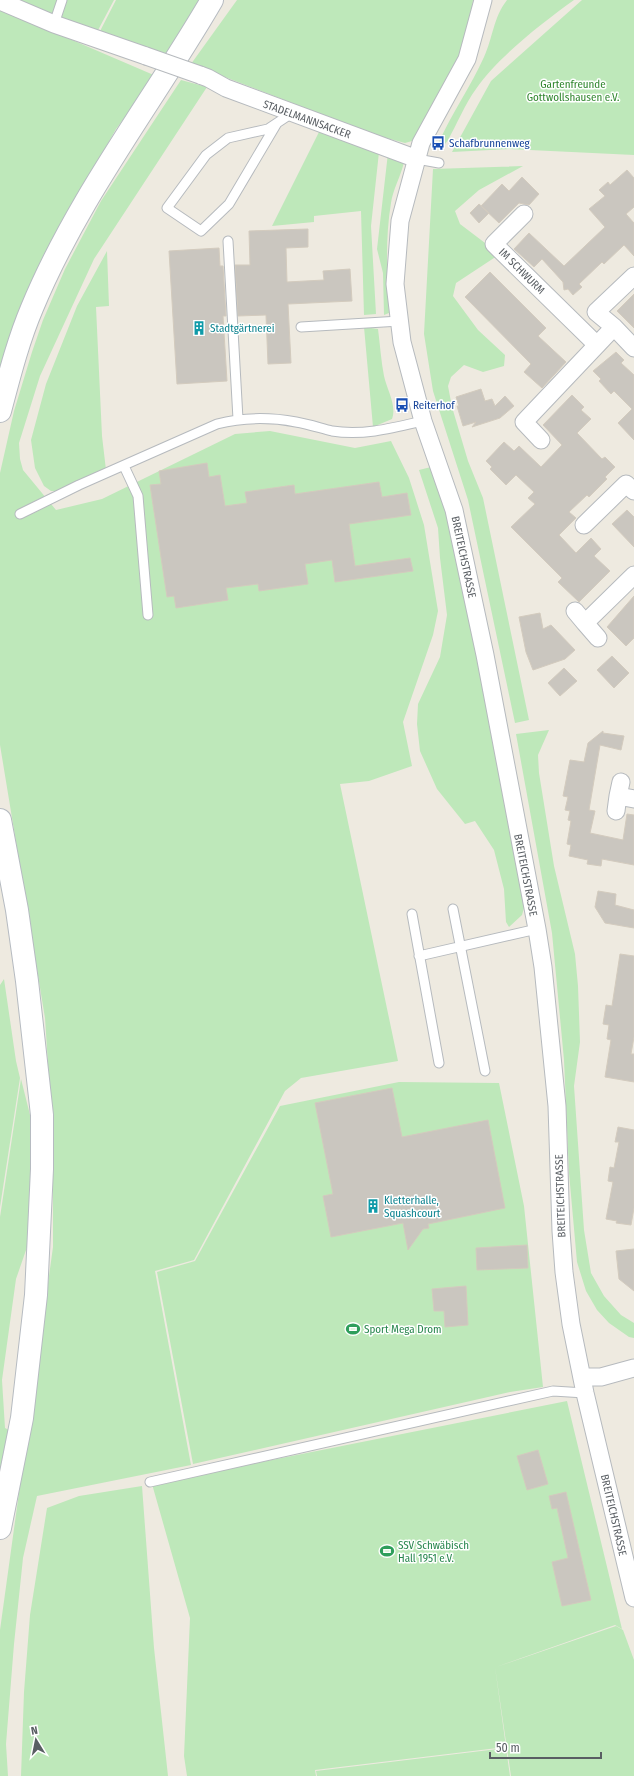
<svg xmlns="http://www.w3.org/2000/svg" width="634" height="1776" viewBox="0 0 634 1776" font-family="'Fira Sans Condensed',sans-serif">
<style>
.green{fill:#bee8ba}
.building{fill:#cac6bf;stroke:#d3cbbe}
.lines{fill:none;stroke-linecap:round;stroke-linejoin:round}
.lane-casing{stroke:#b6babe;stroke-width:11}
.street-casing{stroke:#b6babe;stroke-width:19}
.secondary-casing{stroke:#b6bbc1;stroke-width:24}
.lane{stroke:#fff;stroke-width:9}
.street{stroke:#fff;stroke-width:17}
.secondary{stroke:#fff;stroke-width:22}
.street-bridge-casing{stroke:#b6babe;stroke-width:19;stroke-linecap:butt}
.street-bridge{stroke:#fff;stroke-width:17}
.labels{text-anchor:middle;stroke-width:3;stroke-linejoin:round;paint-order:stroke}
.park-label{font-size:11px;fill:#30862e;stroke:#fff}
.street-label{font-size:11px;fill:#595e63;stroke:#fff}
.transit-label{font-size:11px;fill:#164399;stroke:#fff;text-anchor:start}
.culture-label{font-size:11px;fill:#0d838f;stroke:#fff;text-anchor:start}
.leisure-label{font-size:11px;fill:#27864d;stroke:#fff;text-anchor:start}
</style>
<rect width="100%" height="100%" fill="#eeeae0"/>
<path class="green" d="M6,0h108l-18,34z
M116,0h87l-34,59 -71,-24z
M237,0h236c-5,55 -34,95 -61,141l-7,2 -30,-8 -184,-71z
M507,0h67c-32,23 -76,57 -98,89 -11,15 -19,35 -28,51l-3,4h-4l-2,-2c13,-29 32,-56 45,-85 9,-19 9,-39 23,-57z
M582,0h52v155l-125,-6 -57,3 39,-71z
M0,9l156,67 -40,53 -42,75 -74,177z
M181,80l26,7 -113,172 -54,117 -21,67 1,16 3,11 33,40 46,-11 133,-65 35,-3 85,17 36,-7 18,37 15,47 14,86 -5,24 -30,87 9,44 -43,15 -29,3 58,277 -97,17 -16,13 -91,169 -39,11 36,194 -154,31 -14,62 -9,86 -8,100 2,32h-8v-146l53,-383v-105l-8,-124 -45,-273v-272l14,-62 18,-59 11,-32 22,-51 36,-68z
M320,130l59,22 -8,74 5,88 -12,1 -3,-104 -47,5v6l-42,4z
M388,153l16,9c-3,14 -11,27 -13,41 -6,36 -4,74 -2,110l-5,2 -1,-42 -6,-24z
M523,166l-44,24 -24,21 5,13 29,22 8,10 -41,27 -3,13 25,34 27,25 -1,11 -21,6 -19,-7 -13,12 -3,9 4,21 16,54 15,37 46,222 -14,3 -47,-223 -35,-109 -9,-57 9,-165z
M107,251l2,55 -13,1 6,129 4,34 -48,21h-7l-7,-5 -9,-18 -4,-28 15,-56 31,-78z
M364,327l14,2c2,15 3,32 6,47 3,14 13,29 8,43l-19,8z
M431,467l17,45 77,392 -3,11 -13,12 -3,-5 -2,-33 -10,-39 -19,-29 -10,3 -28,-35 -17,-38 -3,-27 1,-20 22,-47 7,-42 -7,-57 -2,-30 -19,-58z
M549,730l-11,25 1,18 15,93 21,88 3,32 2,56 -6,44 10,144 7,43 13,23 17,19 13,8v15l-5,-1 -20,-14 -12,-13 -11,-19 -9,-29 -8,-89 -5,-113 -12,-127 -36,-199z
M4,979l12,82 4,17 -20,129v-222z
M21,1079l14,56 -1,92 -18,52 -14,101 3,48 4,2 -9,50v-263z
M399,1082l100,1 25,123 19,181 -33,5 -317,72 -36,-192 38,-11 85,-155z
M567,1401l55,228 -7,-4 -119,42 120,-41 7,4 11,30v116h-123l-16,-109 11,80 -191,23 1,6h-129l-3,-20 6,-138 -38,-134z
M142,1486l12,162 14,128h-147l3,-84 6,-77 17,-107 32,-12z
M506,1748l4,28h-193l-1,-5z"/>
<path class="building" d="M627,170l7,8v29l-8,7 8,9v33l-10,-11 -20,19 -2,-2 -23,22 3,3 -9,8 -5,-6 -4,1 -1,-8 -21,-23 -8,8 -20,-18 15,-16 35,33 41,-39 -16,-18 16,-13 -6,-6 9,-8 2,3z
M522,177l17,17 -10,11 -10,-2 -20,20 -18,-17 21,-22 7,7z
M479,204l10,9 -10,10 -9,-10z
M308,229v18l-22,1 1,34 37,-2 -1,-9 27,-2 2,32 -64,3 3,59 -23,1 -2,-49 -28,1 -3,-51h15l-1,-34z
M219,248l1,18h3l3,50h-3l4,65 -50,3 -8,-133z
M490,272l56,56 -8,8 28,26 -24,26 -18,-16 7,-8 -66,-67z
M634,294v34l-17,-17z
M616,352l8,8 -3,3 13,12v65l-16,-17 14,-14 -18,-18 -3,3 -12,-13 2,-2 -8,-8z
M481,389l4,12 7,-2 3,7 10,-10 9,10 -14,12 -28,9 4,-5 -13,4 -6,-20h2l-3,-9z
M572,395l12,12 -3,3 10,9 -14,14 25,26 3,-2 10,10 -10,10 2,2 -18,18 -2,-2 -18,17 7,6 -17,17 17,18 15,-15 10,11 -7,7 16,15 -31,31 -21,-20 4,-4 -51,-51 24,-23 -7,-6 6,-6 -18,-17 -10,10 -16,-16 2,-2 -6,-6 18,-19 10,9 5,-5 22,21 21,-22 -19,-20z
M207,463l2,14 11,-2 5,31 22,-3 -2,-11 49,-7 1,9 84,-12 3,15 25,-4 4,22 -62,9 6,42 55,-8 3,13 -78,11 -3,-22 -27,4 3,20 -49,7 -1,-7 -32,4 2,12 -52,8 -2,-12 -7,1 -17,-112 11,-1 -2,-13z
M627,510l7,7v30l-22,-23z
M634,596v42l-8,8 -19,-19z
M540,613l3,16 8,-4 24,25 -10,9 -32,11 -7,-18 -7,-35z
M612,656l17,17 -15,15 -17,-18z
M564,668l13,13 -17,15 -12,-13z
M603,731v2l21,3 -3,14 -21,-5 -11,65 6,1 -5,22 33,7 4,-26 7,1v50l-32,-6 -1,7 -14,-2 1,-4 -19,-4 2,-11 -4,-1 4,-23 -3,-1 2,-9 -5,-1 3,-13 -5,-1 7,-36 14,2 4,-19z
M598,891l18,3 -1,11 19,5v18l-29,-5 -10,-16z
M620,954l14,2v81l-3,17h3v28l-29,-5 6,-37 -4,-1 2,-14 -6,-1 3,-19 6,1z
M392,1088l10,49 86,-17 17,88 -77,16 1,4 -6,1 -15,21 -5,-27 -72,14 -8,-41 10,-2 -18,-91z
M618,1127l16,3v78l-3,17 -15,-2 1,-2 -11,-2 7,-37 -5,-1 2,-14 4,1 5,-26h-4z
M527,1245l1,23 -51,2 -1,-22z
M634,1249v42l-15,-12 -3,-28z
M466,1286l2,39 -23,2 -1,-16h-10l-2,-22z
M538,1450l10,34 -21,6 -10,-34z
M566,1492l25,108 -29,6 -10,-44 16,-4 -11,-50 -5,1 -3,-13z"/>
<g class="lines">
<defs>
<path id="lane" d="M54,24l8,-24
M277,123l-48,81 -28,27 -34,-23 39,-53 22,-17 40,-9 24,-16
M417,159l22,4
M228,241l10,178
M301,327l99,-6
M124,466l14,30 10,119
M20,514l59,-29 138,-61c27,-7 52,-7 79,-2 12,2 24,6 36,9 31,5 61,-3 91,-10
M453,909l32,162
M412,914l27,149
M419,956l118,-27
M150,1482l403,-91 32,2"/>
<path id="street" d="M483,0l-16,59 -46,84 -21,78 -5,63 7,58 21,79 31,89 31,145 52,274 6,38 14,139 4,125 3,41 7,52 14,69 49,205
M0,1l54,23 92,32
M200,75l8,3 18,10 191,71
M524,214l-30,30 103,101 17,-18
M634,276l-38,36 18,15 20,21
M541,440l-17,-18 73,-77
M584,525l42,-41 8,7
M575,611l10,12
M598,638l-13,-15 49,-48
M621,782l-3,14 16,3
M616,811l2,-15
M582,1377h19l33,-9"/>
<path id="secondary" d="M0,411c9,-34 18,-70 32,-103 46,-111 120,-205 180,-308
M0,820l17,90 10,71 15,134v54l-6,126 -14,123 -22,110"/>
</defs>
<use href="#lane" class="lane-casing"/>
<use href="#street" class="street-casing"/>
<use href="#secondary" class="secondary-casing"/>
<use href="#lane" class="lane"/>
<use href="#street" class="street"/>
<use href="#secondary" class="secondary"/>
<defs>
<path id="street-bridge" d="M146,56l54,19"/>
</defs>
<use href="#street-bridge" class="street-bridge-casing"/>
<use href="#street-bridge" class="street-bridge"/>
</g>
<defs>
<symbol id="bus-bare" viewBox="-9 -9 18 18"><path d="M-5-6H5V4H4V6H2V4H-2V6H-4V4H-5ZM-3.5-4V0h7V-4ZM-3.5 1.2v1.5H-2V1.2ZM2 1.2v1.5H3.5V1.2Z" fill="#1a4fb4" stroke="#fff" stroke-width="2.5" paint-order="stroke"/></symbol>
<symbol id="building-bare" viewBox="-9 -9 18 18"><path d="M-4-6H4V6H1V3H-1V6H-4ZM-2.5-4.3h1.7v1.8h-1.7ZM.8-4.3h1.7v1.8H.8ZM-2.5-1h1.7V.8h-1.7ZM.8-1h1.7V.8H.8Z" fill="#0f9aa8" stroke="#fff" stroke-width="2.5" paint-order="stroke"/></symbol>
<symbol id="stadium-bare" viewBox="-9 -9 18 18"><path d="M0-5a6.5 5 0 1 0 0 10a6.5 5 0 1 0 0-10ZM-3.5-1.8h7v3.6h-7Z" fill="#2e9e5b" stroke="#fff" stroke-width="2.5" paint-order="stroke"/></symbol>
</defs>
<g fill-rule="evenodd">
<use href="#bus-bare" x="428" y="133" width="20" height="20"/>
<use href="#building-bare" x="189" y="318" width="20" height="20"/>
<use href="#bus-bare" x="392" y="395" width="20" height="20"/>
<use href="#building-bare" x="363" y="1196" width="20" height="20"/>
<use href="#stadium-bare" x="343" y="1319" width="20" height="20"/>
<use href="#stadium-bare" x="377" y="1541" width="20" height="20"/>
</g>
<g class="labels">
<g class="park-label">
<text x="573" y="88">Gartenfreunde<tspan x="573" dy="13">Gottwollshausen e.V.</tspan></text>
</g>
<g class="street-label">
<text transform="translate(307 119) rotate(20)" y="4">STADELMANNSACKER</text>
<text transform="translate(522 271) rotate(45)" y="4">IM SCHWURM</text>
<text transform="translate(464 557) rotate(78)" y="4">BREITEICHSTRASSE</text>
<text transform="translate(526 875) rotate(79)" y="4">BREITEICHSTRASSE</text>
<text transform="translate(560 1196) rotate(-92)" y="4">BREITEICHSTRASSE</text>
<text transform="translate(614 1515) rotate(77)" y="4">BREITEICHSTRASSE</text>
</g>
<g class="transit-label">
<text x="449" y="147">Schafbrunnenweg</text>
<text x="413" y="409">Reiterhof</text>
</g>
<g class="culture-label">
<text x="210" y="332">Stadtgärtnerei</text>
<text x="384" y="1204">Kletterhalle,<tspan x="384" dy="13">Squashcourt</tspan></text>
</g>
<g class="leisure-label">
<text x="364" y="1333">Sport Mega Drom</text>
<text x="398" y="1549">SSV Schwäbisch<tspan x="398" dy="13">Hall 1951 e.V.</tspan></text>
</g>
</g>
<g transform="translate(36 1740) rotate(350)" stroke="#ffffff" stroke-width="3" paint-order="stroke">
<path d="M0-3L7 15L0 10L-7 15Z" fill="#595e63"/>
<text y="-6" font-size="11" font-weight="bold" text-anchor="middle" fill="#595e63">N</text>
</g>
<path d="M490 1752v6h111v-6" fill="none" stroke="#595e63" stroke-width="2"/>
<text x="496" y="1752" font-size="12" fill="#595e63" stroke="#ffffff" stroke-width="3" paint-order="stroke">50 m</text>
</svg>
